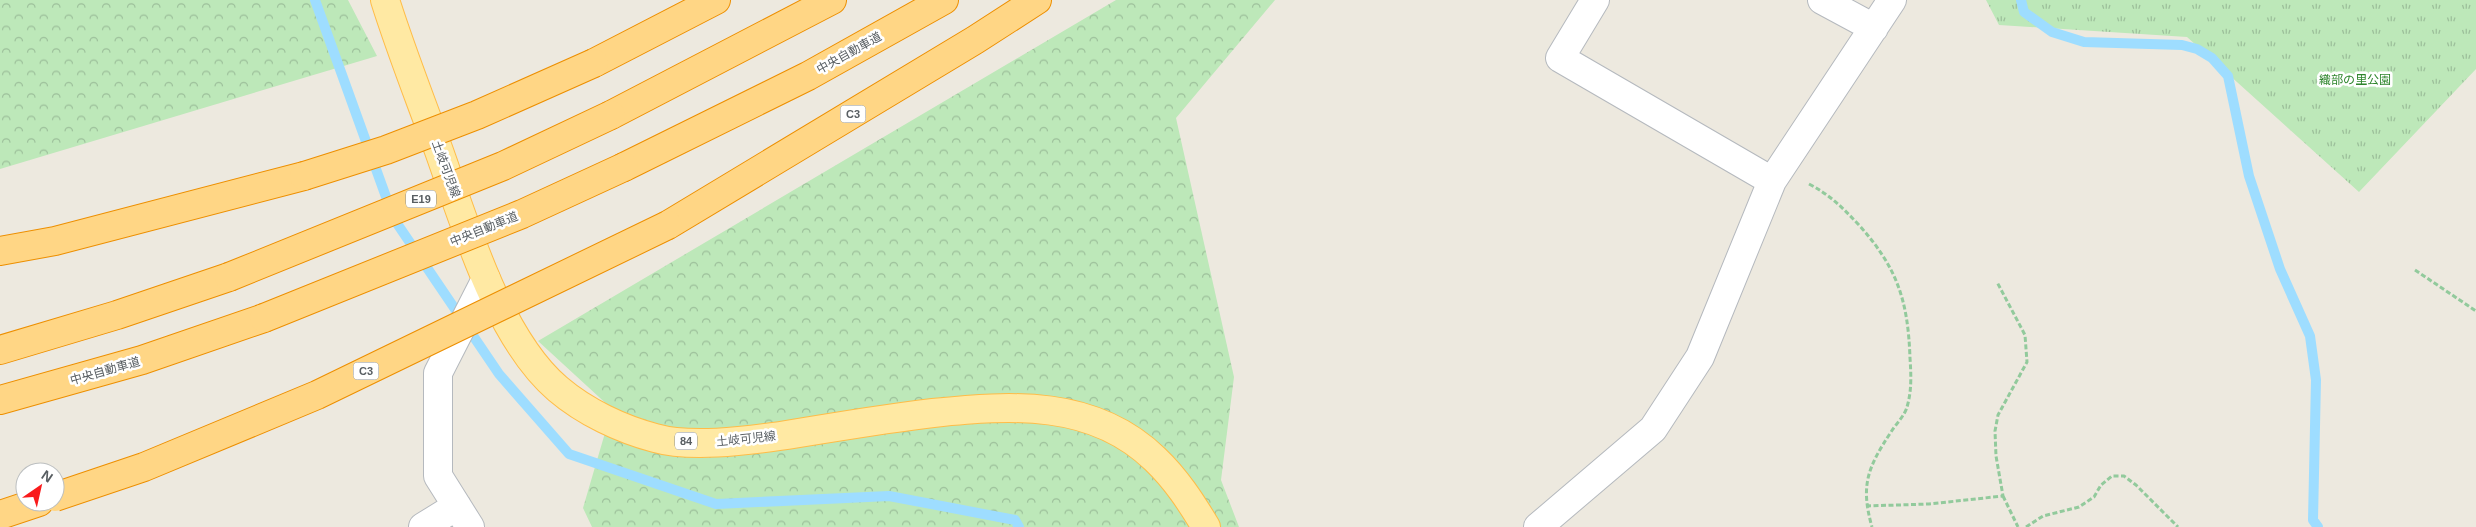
<svg xmlns="http://www.w3.org/2000/svg" width="2476" height="527" viewBox="0 0 2476 527" font-family="Arial,'Noto Sans JP',sans-serif">
<style>
.grass{fill:url(#grass-tufts)}
.forest{fill:url(#forest-crowns)}
.lines{fill:none;stroke-linecap:round;stroke-linejoin:round}
.stream{stroke:#9eddff;stroke-width:10}
.minor-casing{stroke:#b5b9be;stroke-width:30}
.primary-casing{stroke:#ffbc47;stroke-width:30}
.motorway-casing{stroke:#ed8f00;stroke-width:30}
.path{stroke:#92ca9c;stroke-width:3;stroke-dasharray:5 2.5;stroke-linecap:butt}
.minor{stroke:#fff;stroke-width:28}
.primary{stroke:#ffe9a3;stroke-width:28}
.motorway{stroke:#ffd685;stroke-width:28}
.motorway-bridge-casing{stroke:#ed8f00;stroke-width:30;stroke-linecap:butt}
.motorway-bridge{stroke:#ffd685;stroke-width:28}
.labels{text-anchor:middle;stroke-width:5;stroke-linejoin:round;paint-order:stroke}
.shield{fill:#fff;stroke:#8a8e91;stroke-width:1}
.shield-label{font-size:11px;font-weight:bold;fill:#585e62}
.street-label{font-size:12px;fill:#585e62;stroke:#fff}
.park-label{font-size:12px;fill:#2f862d;stroke:#fff}
</style>
<defs>
<pattern id="grass-tufts" width="24" height="20" patternUnits="userSpaceOnUse" patternTransform="scale(1.25)"><rect width="24" height="20" fill="#bde8b9"/><path d="M3 7l-1-3M5 7V3M7 7l1-3M15 17l-1-3M17 17v-4M19 17l1-3" fill="none" stroke="#9cbf9a"/></pattern>
<pattern id="forest-crowns" width="20" height="18" patternUnits="userSpaceOnUse" patternTransform="scale(1.25)"><rect width="20" height="18" fill="#bde8b9"/><path d="M2 6a3 3 0 1 1 6 0M12 15a3 3 0 1 1 6 0" fill="none" stroke="#9cbf9a"/></pattern>
</defs>
<rect width="100%" height="100%" fill="#ede9df"/>
<path class="grass" d="M1986,0h490v69l-117,123 -172,-155 -188,-12z"/>
<path class="forest" d="M0,0h348l29,56 -377,113z
M1116,0h159l-99,118 58,259 -13,103 18,47h-647l-9,-19 29,-99 -74,-68z"/>
<g class="lines">
<path class="stream" d="M315,0l79,219 105,155 70,80 147,50 173,-8 126,24 4,7
M2021,0l3,12 28,20 32,10 98,3 15,4 15,9 16,18 21,100 31,93 30,67 6,44 -3,140 5,7"/>
<defs>
<path id="minor" d="M1595,0l-35,58 212,123
M1822,0l52,28
M423,527l34,-21
M470,527l-32,-51v-103l48,-94
M1538,527l115,-98 47,-72 72,-176 120,-181"/>
<path id="primary" d="M385,0c16,51 36,101 54,151 26,73 59,187 119,238 27,23 63,40 97,49 35,10 89,3 125,-2 51,-8 101,-17 153,-23 78,-8 160,-14 222,46 21,20 36,43 51,68"/>
<path id="motorway" d="M594,63l122,-63
M611,115l221,-115
M624,167l184,-91 136,-76
M668,225l307,-185 62,-40
M0,251l55,-10 249,-65
M0,350l117,-35 112,-38
M0,400l142,-40 122,-42
M0,515l39,-13"/>
</defs>
<use href="#minor" class="minor-casing"/>
<use href="#primary" class="primary-casing"/>
<use href="#motorway" class="motorway-casing"/>
<path class="path" d="M1809,184c21,11 33,23 49,40 39,43 50,76 52,134 1,16 2,32 -3,49 -2,8 -11,17 -16,25 -23,35 -31,53 -19,95
M2415,270l61,41
M2003,496l15,31
M1866,506l63,-2 74,-8 -7,-40 -1,-25 3,-16 29,-53 -2,-27 -28,-53
M2026,527l17,-11 36,-9 15,-10 7,-12 11,-9h12l12,9 42,42"/>
<use href="#minor" class="minor"/>
<use href="#primary" class="primary"/>
<use href="#motorway" class="motorway"/>
<defs>
<path id="motorway-bridge" d="M304,176l82,-26 91,-35 117,-52
M229,277l274,-111 108,-51
M264,318l258,-104 102,-47
M55,497l89,-30 173,-72 351,-170"/>
</defs>
<use href="#motorway-bridge" class="motorway-bridge-casing"/>
<use href="#motorway-bridge" class="motorway-bridge"/>
</g>
<g class="labels">
<g class="shield">
<rect x="840.5" y="105.5" width="25" height="17" rx="4"/>
<rect x="406" y="190.5" width="30" height="17" rx="4"/>
<rect x="353.5" y="362.5" width="25" height="17" rx="4"/>
<rect x="675" y="432.5" width="22" height="17" rx="4"/>
</g>
<g class="shield-label">
<text x="853" y="118">C3</text>
<text x="421" y="203">E19</text>
<text x="366" y="375">C3</text>
<text x="686" y="445">84</text>
</g>
<g class="street-label">
<text transform="translate(849 53) rotate(-29)" y="4">中央自動車道</text>
<text transform="translate(446 169) rotate(70)" y="4">土岐可児線</text>
<text transform="translate(484 229) rotate(-22)" y="4">中央自動車道</text>
<text transform="translate(105 371) rotate(-16)" y="4">中央自動車道</text>
<text transform="translate(746 439) rotate(-6)" y="4">土岐可児線</text>
</g>
<g class="park-label">
<text x="2355" y="84">織部の里公園</text>
</g>
</g>
<g transform="translate(40 487) rotate(34)"><circle r="24" fill="#ffffff" stroke="#bcbfc0"/>
<path d="M0-4L9 19L0 12L-9 19Z" fill="#f91a1b"/>
<text y="-8" font-size="14" font-weight="bold" text-anchor="middle" fill="#585e62">N</text>
</g>
</svg>
